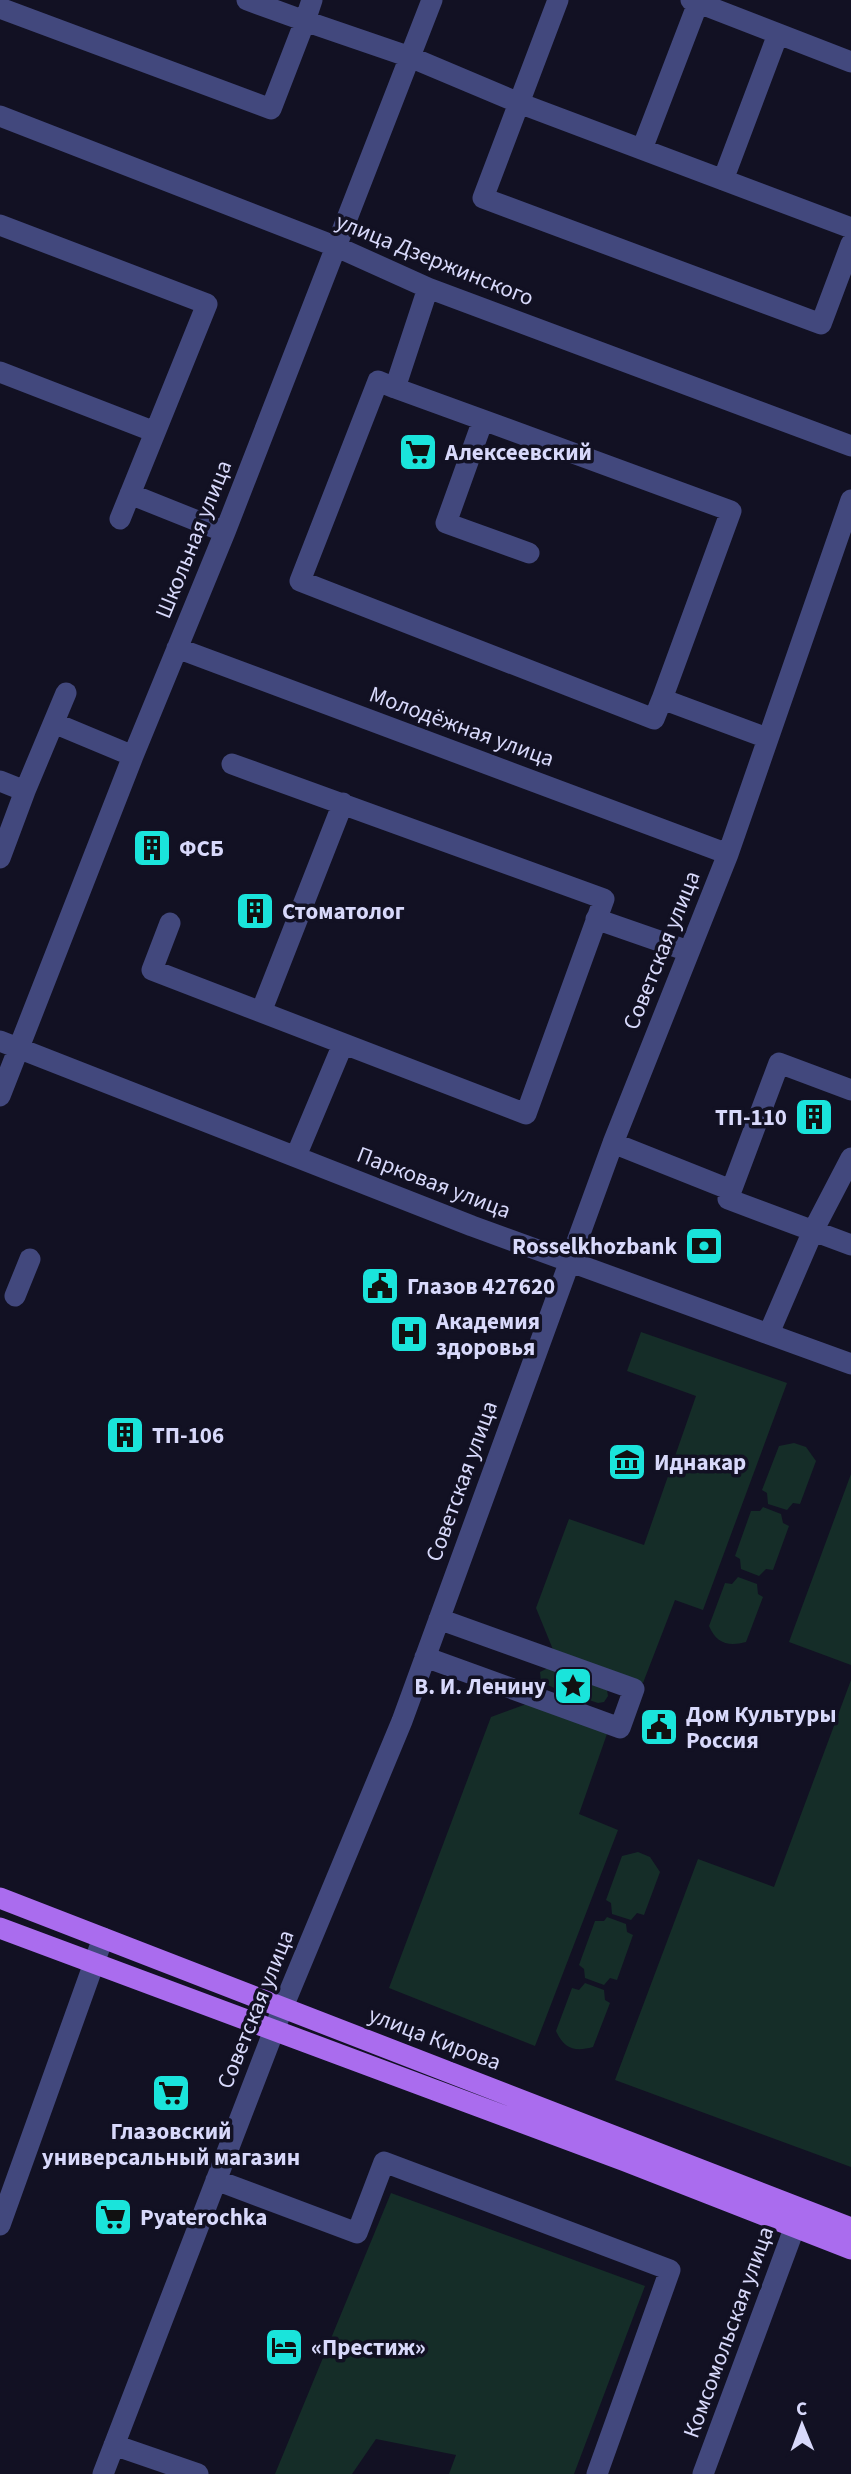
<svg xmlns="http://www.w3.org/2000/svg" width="851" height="2474" viewBox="0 0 851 2474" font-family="'Source Sans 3',sans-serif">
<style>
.green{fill:#152d28}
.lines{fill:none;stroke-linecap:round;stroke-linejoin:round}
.minor{stroke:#42487d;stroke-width:21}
.major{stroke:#aa6cee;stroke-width:21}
.labels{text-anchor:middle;stroke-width:7;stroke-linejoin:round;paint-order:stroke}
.street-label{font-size:23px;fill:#d8d9fb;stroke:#121123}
.poi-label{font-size:23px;font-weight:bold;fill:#d8d9fb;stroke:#121123;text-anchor:start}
</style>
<rect width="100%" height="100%" fill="#121123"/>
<path class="green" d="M641,1332l146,51 -84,227 -28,-10 -32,83 -89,-31 -18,-44 33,-89 75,26 52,-149 -69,-25z
M794,1443l12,4 10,14 -16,43 -7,-1 -6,7 -19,-6 -1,-11 -5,-3 17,-44z
M851,1474v191l-62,-23z
M763,1507l18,7 2,9 6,3 -16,44 -7,-1 -7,7 -18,-7 -1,-10 -5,-3 16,-45h9z
M738,1577l19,7 1,10 5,3 -17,45c-18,5 -30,1 -37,-16l16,-43 7,1z
M548,1668l19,7 -6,16 -20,-9 -1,-10z
M851,1680v487l-236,-87 83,-221 76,28z
M586,1681l21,9 1,6 -4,6 -6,1 -18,-6z
M532,1702l76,29 -29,83 39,16 -83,216 -146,-58 102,-271z
M638,1852l12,5 10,15 -16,43 -7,-2 -6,7 -19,-6 -1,-11 -5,-3 16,-44z
M607,1917l19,7 1,8 6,3 -16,45 -7,-2 -6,7 -19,-7 -1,-9 -5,-4 16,-44h9z
M585,1983l19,7 1,10 5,3 -17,44c-18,5 -29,2 -37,-16l16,-43 7,2z
M391,2193l254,93 -71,188h-125l7,-19 -80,-16 -24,35h-77z"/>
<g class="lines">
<path class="minor" d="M247,0l58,21 7,-21
M691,0l160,62
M0,8l271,101 34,-88 105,36 109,46 39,-103
M0,116l337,131 91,41 423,158
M642,149l56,-146
M723,180l55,-146
M0,225l207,79 -87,215
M851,228l-332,-125 -36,95 338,126 30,-80
M428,288l-33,100 88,32 -37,103 83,30
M0,372l155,60
M395,388l-17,-7 -78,200 354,138 8,-20
M483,420l248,91 -69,188 105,39
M130,494l95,38
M177,648l551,206
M54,723l79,33
M0,781l25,10 41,-98
M0,858l25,-67
M596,919l92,32
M170,923l-18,47 374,144 78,-215 -372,-135
M261,1012l82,-209
M0,1041l472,185 379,138
M851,1090l-72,-27 -51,136 123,46
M0,1096l133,-340 92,-224 207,-532
M613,1143l118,47
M296,1156l47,-112
M15,1296l15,-37
M769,1333l44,-102 38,-73
M425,1657l195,71 14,-39 -195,-70
M216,2180l141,53 27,-71 286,108 -73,204
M0,2225l103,-287
M114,2445l84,29
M103,2474l180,-467 119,-286 211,-578 115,-289 123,-354
M703,2474l98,-264"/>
<path class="major" d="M0,1898l851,330
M0,1928l625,233 226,88"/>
</g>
<defs>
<symbol id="supermarket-square" viewBox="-11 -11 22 22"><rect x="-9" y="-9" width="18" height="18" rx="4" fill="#1ae4db" stroke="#121123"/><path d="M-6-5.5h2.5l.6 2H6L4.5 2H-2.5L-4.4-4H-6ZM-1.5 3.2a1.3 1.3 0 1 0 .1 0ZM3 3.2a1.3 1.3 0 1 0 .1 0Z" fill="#111"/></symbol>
<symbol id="building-square" viewBox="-11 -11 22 22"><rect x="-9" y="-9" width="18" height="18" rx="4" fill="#1ae4db" stroke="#121123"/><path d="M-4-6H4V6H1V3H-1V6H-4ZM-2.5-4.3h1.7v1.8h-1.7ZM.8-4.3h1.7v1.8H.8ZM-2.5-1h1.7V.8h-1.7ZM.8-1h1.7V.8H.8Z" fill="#111"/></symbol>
<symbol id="bank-square" viewBox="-11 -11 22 22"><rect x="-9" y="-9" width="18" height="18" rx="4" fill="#1ae4db" stroke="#121123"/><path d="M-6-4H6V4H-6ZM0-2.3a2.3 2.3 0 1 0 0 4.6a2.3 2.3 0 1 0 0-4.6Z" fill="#111"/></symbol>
<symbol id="civic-square" viewBox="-11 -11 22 22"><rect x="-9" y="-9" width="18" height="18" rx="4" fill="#1ae4db" stroke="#121123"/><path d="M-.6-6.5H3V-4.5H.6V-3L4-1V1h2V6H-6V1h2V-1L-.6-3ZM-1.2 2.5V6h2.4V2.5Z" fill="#111"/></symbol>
<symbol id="hospital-square" viewBox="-11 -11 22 22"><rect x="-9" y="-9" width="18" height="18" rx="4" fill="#1ae4db" stroke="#121123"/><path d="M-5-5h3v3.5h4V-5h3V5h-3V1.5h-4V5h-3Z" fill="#111"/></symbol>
<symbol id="museum-square" viewBox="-11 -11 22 22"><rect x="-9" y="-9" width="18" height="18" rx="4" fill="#1ae4db" stroke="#121123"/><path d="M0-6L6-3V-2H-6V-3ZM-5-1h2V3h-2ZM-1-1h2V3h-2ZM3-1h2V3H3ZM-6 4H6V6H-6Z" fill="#111"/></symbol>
<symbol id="sight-square" viewBox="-11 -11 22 22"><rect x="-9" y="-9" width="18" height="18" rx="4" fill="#1ae4db" stroke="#121123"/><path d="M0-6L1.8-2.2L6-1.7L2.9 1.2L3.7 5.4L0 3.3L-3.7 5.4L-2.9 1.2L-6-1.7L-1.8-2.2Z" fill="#111"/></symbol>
<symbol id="hotel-square" viewBox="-11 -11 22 22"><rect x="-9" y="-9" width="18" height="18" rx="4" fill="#1ae4db" stroke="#121123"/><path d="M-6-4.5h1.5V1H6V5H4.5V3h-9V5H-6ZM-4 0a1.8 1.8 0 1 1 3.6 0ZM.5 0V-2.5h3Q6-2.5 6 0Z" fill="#111"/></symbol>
</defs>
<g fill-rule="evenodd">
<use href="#supermarket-square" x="396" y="430" width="44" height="44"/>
<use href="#building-square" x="130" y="826" width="44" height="44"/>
<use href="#building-square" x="233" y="889" width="44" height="44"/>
<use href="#building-square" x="792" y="1095" width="44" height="44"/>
<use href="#bank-square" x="682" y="1224" width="44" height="44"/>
<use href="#civic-square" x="358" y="1264" width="44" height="44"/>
<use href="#hospital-square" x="387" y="1312" width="44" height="44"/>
<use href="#building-square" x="103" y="1413" width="44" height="44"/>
<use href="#museum-square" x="605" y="1440" width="44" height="44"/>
<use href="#sight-square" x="551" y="1664" width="44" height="44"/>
<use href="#civic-square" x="637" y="1705" width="44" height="44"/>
<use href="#supermarket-square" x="149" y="2071" width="44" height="44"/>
<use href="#supermarket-square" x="91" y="2195" width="44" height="44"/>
<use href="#hotel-square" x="262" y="2325" width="44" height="44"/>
</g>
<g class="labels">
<g class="street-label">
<text transform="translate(435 259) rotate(22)" y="8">улица Дзержинского</text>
<text transform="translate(193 539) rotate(-68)" y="8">Школьная улица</text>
<text transform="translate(462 726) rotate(20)" y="8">Молодёжная улица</text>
<text transform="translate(661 950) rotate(-68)" y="8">Советская улица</text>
<text transform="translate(434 1182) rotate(21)" y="8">Парковая улица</text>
<text transform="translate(461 1481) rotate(-70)" y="8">Советская улица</text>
<text transform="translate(255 2009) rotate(-68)" y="8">Советская улица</text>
<text transform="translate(435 2038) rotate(21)" y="8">улица Кирова</text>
<text transform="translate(728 2332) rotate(-70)" y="8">Комсомольская улица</text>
</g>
<g class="poi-label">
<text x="445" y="460">Алексеевский</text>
<text x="179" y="856">ФСБ</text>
<text x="282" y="919">Стоматолог</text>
<text x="787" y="1125" text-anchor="end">ТП-110</text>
<text x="677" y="1254" text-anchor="end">Rosselkhozbank</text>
<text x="407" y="1294">Глазов 427620</text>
<text x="436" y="1329">Академия<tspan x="436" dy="26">здоровья</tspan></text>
<text x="152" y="1443">ТП-106</text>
<text x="654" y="1470">Иднакар</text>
<text x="546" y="1694" text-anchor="end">В. И. Ленину</text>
<text x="686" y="1722">Дом Культуры<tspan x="686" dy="26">Россия</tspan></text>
<text x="171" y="2139" text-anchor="middle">Глазовский<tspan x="171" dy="26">универсальный магазин</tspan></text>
<text x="140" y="2225">Pyaterochka</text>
<text x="311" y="2355">«Престиж»</text>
</g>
</g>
<g transform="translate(802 2425) rotate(359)" stroke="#121123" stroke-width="5" paint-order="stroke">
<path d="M0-5L12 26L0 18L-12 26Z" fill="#d8d9fb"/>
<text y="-10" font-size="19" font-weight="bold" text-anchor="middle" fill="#d8d9fb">С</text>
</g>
</svg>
